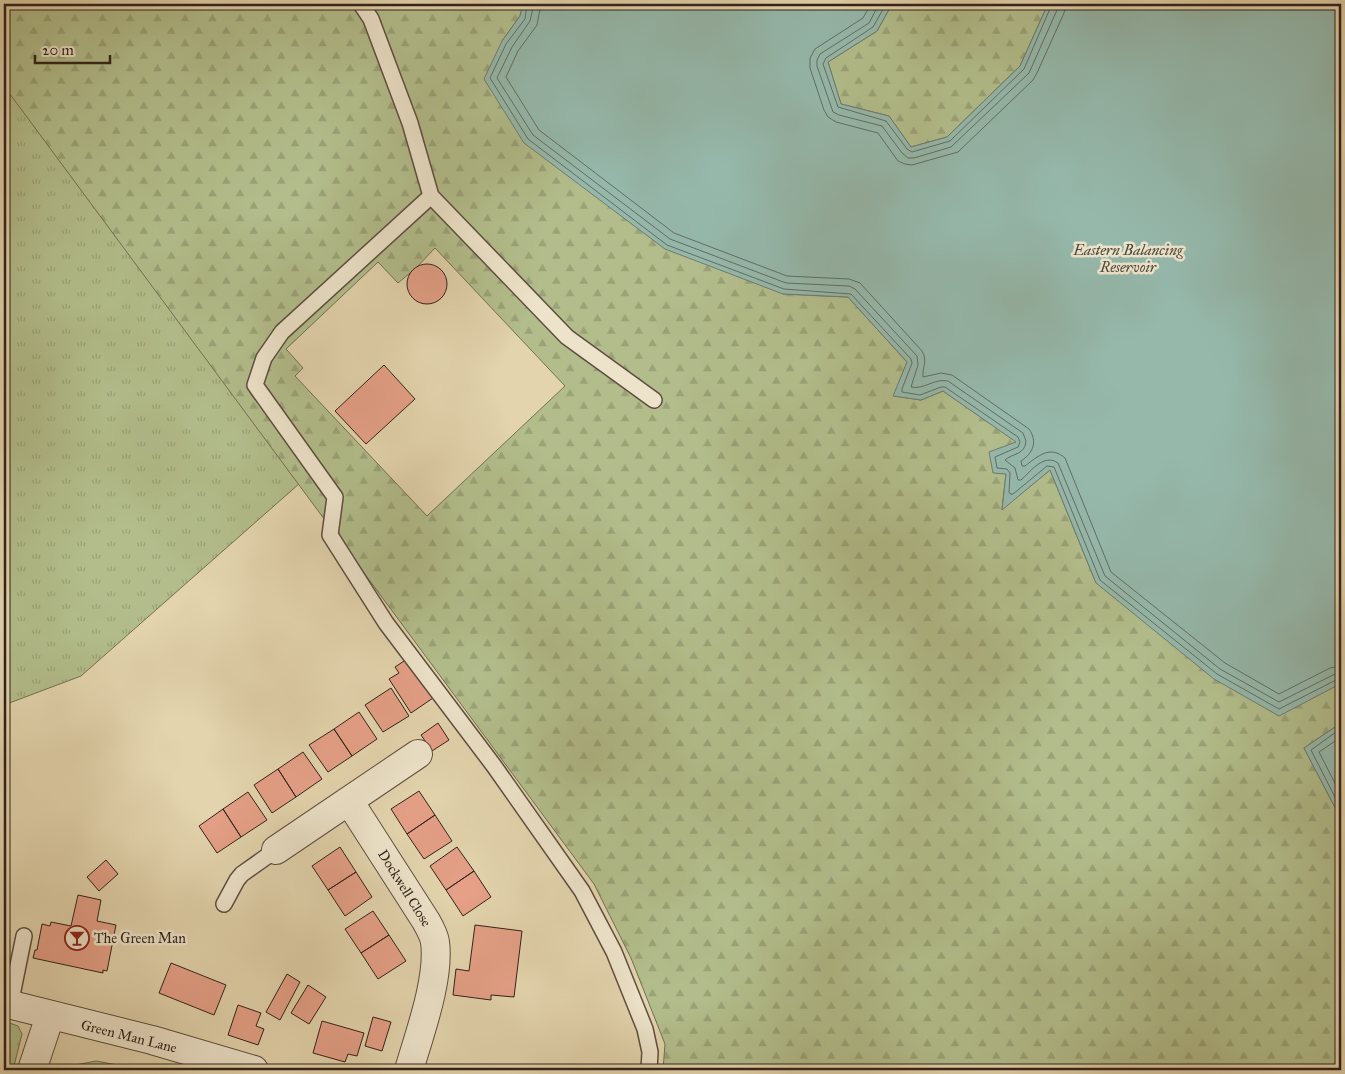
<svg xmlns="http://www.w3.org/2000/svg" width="1345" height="1074" viewBox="0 0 1345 1074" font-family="'IM FELL Great Primer',serif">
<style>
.grass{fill:url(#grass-tufts);stroke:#727052}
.forest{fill:url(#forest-firs);stroke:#727052;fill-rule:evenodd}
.water{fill:#95b8ab;stroke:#6d7c71}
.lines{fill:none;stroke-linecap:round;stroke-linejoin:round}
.shore{stroke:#636d62;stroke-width:1}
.building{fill:#e5a087;stroke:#31221a}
.service-casing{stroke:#5e4e3f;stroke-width:18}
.minor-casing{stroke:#5e4e3f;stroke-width:30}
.service{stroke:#ede3ca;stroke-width:15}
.minor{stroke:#ede3ca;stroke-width:28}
.labels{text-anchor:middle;stroke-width:5;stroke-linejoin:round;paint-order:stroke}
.street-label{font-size:14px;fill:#31221a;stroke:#ede3ca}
.poi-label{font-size:14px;fill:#31221a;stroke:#ede3ca;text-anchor:start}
.water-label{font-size:15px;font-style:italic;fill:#4a483e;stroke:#ede3ca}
</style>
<defs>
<pattern id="grass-tufts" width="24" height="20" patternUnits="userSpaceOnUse" patternTransform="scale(1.25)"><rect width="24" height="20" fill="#b2bd8b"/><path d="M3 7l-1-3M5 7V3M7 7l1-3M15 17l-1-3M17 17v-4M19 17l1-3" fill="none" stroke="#9aa277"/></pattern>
<pattern id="forest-firs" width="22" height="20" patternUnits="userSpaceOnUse" patternTransform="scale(1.25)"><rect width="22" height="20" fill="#b2bd8b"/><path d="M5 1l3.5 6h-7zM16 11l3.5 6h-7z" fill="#9aa277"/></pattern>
</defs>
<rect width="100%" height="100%" fill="#e3d4ad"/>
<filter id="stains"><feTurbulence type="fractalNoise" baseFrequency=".004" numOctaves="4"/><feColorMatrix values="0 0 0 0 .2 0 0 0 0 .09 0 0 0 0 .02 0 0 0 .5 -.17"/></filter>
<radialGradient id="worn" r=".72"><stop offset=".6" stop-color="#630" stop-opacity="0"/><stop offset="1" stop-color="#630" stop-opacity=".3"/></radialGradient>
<path class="grass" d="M4,85l296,398 -219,193 -77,29z
M4,1021l14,5 4,8 -9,36h-9z
M96,1061l49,9h-86l1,-2z"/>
<path class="forest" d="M4,4h519l-3,12 -18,25 281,253 65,3 59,65 -13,34 27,4 22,-9 74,51 -11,32 -4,35 48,-39 46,113 245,102v42h-6l-31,21 37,71v251h-678l2,-26 -34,-86 -37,-74 -590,-798zM435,248l130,138 -138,130 -132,-140 8,-8 -17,-19 92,-87 20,21 18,-15z
M892,4h156l-28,62 -73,71 -36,10 -22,-31 -48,-12 -13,-42 49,-31z"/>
<path class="water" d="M523,4h369l-15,27 -49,31 13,42 48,12 22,31 36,-10 73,-71 28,-62h293v681h-3l-59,31 -65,-37 -118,-96 -46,-113 -48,40 4,-36 -13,-1 -4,-21 27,-10 -73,-51 -22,9 -28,-4 14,-34 -59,-65 -65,-3 -118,-45 -141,-106 -40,-64 18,-38 18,-25z
M1335,727h6v92l-37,-71z"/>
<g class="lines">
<path class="shore" d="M527,4l-2,15 -19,25 -16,34 38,61 139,106 117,44 67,5 60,65 1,4 -10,26v3l18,3 21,-8h4l73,50 2,5 -2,5 -23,10 2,11 10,1 3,4 -1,19 1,2h3l34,-28 7,1 46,113 117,94 62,35 57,-29h5
M534,4l-4,17 -18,26 -15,31 36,57 137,104 116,44 63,3 6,3 62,67 1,9 -7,22c13,3 23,-9 37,-6l75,52 3,8c-1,14 -13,12 -21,19l10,8 3,12h3c10,-9 23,-27 37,-17l47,113 115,93 59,33 54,-27 8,-1
M541,4l-4,21 -19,26 -12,26 33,53 135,103 113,43 62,3 11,4 62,68c6,10 0,17 1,26l18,-4 11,2 77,54c9,13 4,24 -8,32l1,5h3c13,-10 25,-21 40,-8l46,114 114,91 54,31 51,-26 11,-2
M871,4l-8,14 -48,31 -5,9v10l14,42 4,7 8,5 42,11 20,28 7,3 7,1 46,-13 75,-72 4,-7 27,-60 2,-9
M879,4l-10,19 -49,31 -3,6v6l16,46 6,3 43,11 20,27 6,5h6l37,-11 78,-74 28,-63 1,-6
M886,4l-13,23 -47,31 -3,6 15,43 48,14 21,28 5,3 38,-11 74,-72 28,-65
M1341,732h-5l-25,18 30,59
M1341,738l-3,1 -19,13 22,43"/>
</g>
<path class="building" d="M407 284a20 20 0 1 1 40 0a20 20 0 1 1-40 0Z
M384,365l31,34 -49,45 -31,-33z
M407,659l26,39 -22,15 -22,-34 10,-6 -4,-6z
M391,688l18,28 -26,16 -18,-27z
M359,712l18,27 -25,17 -18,-27z
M438,723l11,17 -17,11 -11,-16z
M334,729l18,27 -24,16 -19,-27z
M303,752l19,27 -26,18 -18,-28z
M278,769l18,28 -24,16 -18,-28z
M419,791l16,24 -28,19 -16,-25z
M248,792l19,28 -26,17 -18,-28z
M223,809l18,28 -24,16 -18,-27z
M435,815l17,26 -28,18 -17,-25z
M340,847l16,25 -28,18 -16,-24z
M457,847l17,24 -28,19 -16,-24z
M106,860l12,14 -19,17 -12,-14z
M474,871l17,26 -28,19 -17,-26z
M356,872l16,25 -27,19 -17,-26z
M78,895l23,5 -4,21 19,4 -9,46 -4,-1v3l-70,-15 2,-8h2l5,-26 8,2 1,-4 20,4z
M373,911l16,24 -28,18 -16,-24z
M475,925l47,6 -8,66 -23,-2v5l-38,-5 3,-26 13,2z
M389,935l17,26 -28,18 -17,-26z
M171,963l55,22 -12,30 -55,-22z
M287,974l13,8 -20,38 -14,-8z
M308,985l18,12 -17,27 -18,-11z
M238,1005l23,8 -5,13 8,3 -6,16 -30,-10z
M373,1017l18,5 -9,29 -17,-5z
M322,1021l42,12 -7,23 -9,-2 -3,8 -32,-9z"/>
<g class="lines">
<defs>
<path id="service" d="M361,4l10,15 39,104 21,73 136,141 87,63
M431,196l-149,136 -18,26 -9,27 80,112 -5,38 56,88 108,143 88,125 32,61 31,77 5,23 -1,18
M224,904l13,-24 5,-6 34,-24
M10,1005l14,-69"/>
<path id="minor" d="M349,801l77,120c4,7 8,14 9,21 5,37 -16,93 -26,128
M276,850l142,-96
M4,1003l148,37 102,30
M32,1070l18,-54"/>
</defs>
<use href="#service" class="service-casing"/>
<use href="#minor" class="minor-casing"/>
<use href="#service" class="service"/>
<use href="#minor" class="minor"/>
</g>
<defs>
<symbol id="bar-ring" viewBox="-11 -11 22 22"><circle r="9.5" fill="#ede3ca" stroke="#8f2418" stroke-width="1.5"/><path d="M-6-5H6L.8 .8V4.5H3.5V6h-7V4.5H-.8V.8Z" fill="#8f2418"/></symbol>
</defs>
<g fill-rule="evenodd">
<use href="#bar-ring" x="63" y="924" width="28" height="28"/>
</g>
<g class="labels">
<g class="street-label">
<text transform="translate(405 888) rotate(58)" y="5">Dockwell Close</text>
<text transform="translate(129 1036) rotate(14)" y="5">Green Man Lane</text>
</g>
<g class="poi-label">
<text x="94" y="943">The Green Man</text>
</g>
<g class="water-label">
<text x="1128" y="255">Eastern Balancing<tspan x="1128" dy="17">Reservoir</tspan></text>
</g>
</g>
<rect width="1345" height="1074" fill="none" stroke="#e3d4ad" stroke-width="20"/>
<rect x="5" y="5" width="1335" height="1064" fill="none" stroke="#31221a" stroke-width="2.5"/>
<rect x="10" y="10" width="1325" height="1054" fill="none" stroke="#31221a"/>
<path d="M35 55v8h75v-8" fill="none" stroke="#31221a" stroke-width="2.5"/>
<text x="42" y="55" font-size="15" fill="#31221a" stroke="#ede3ca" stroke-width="4" paint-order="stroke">20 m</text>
<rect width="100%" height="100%" filter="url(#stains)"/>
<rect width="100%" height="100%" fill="url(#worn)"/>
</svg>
